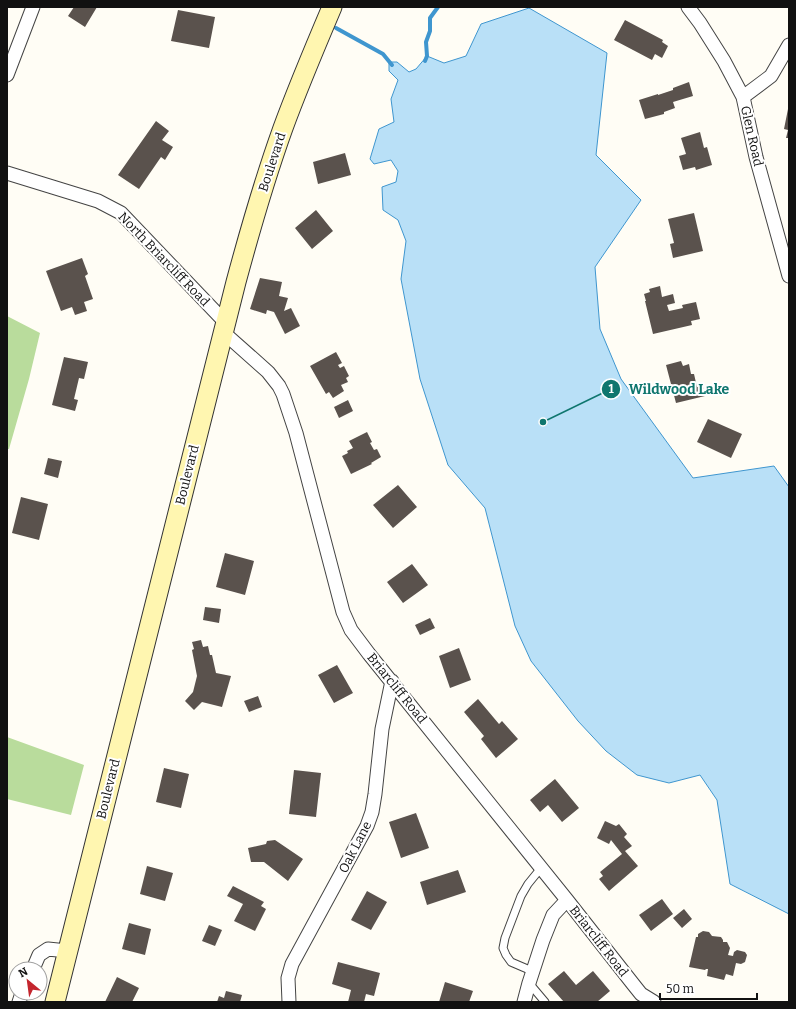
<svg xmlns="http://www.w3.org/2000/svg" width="796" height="1009" font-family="Bitter,serif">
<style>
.forest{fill:#b9dc9c}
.water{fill:#b9e0f7;stroke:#3f96cf}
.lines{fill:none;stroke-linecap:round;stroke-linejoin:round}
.stream{stroke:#3f96cf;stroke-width:4}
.building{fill:#5a524d}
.lane-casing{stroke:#444;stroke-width:9}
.street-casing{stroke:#444;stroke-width:15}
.secondary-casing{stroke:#333;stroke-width:21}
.lane{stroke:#fff;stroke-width:7}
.street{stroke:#fff;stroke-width:13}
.secondary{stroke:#fff6b0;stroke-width:19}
.labels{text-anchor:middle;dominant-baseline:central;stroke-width:4;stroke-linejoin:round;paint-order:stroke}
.street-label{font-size:13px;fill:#111;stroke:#fff}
.leader{fill:none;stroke:#0f766e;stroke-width:1.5}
.callout-dot{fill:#0f766e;stroke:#fff;stroke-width:1.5}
.mark-label{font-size:12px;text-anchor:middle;font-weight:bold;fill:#fff}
.callout-label{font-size:14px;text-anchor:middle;font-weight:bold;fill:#0f766e;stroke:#fff;stroke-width:4;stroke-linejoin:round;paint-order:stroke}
</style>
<rect width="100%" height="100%" fill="#fffdf5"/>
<path class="forest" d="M 7,316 L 40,333 L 29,379 L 9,449 L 7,449 Z
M 7,737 L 84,765 L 71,815 L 7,799 Z"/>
<path class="water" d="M 529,8 L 607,53 L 596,155 L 641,200 L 595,267 L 600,329 L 621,379 L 693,478 L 774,466 L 789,487 L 789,914 L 730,884 L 717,800 L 700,775 L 669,783 L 637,775 L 606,751 L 578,721 L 531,661 L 515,626 L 485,508 L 448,465 L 420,379 L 401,279 L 406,241 L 398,220 L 383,210 L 382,187 L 396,182 L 398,171 L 391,160 L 374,164 L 370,159 L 379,129 L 394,122 L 391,99 L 398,80 L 389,71 L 389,62 L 397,62 L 409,72 L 416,69 L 427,56 L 444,63 L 466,56 L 481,24 Z"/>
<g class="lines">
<path class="stream" d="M 336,28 L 383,54 L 392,65
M 425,61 L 427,56 L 426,42 L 430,31 L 430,18 L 438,7"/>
</g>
<path class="building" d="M 74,7 L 97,7 L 85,27 L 68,16 Z
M 178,10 L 215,17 L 209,48 L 171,41 Z
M 625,20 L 663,40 L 662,42 L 668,46 L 662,58 L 655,54 L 652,60 L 614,40 Z
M 689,82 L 693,96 L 673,102 L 675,108 L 664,112 L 664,114 L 645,119 L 639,100 L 658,94 L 658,95 L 673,90 L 673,88 Z
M 788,109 L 789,109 L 789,138 L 786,138 L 788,130 L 784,129 Z
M 156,121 L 169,131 L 162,140 L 173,147 L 165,160 L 161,157 L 139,189 L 118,175 Z
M 700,132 L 704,148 L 707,147 L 712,165 L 696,170 L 695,167 L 683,170 L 679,156 L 686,154 L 681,138 Z
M 345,153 L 351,175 L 318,184 L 313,162 Z
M 316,210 L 333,231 L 312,249 L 295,228 Z
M 694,213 L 703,251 L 673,258 L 670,244 L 674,243 L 668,219 Z
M 82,258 L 88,274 L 85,276 L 93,299 L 84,302 L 87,311 L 75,315 L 72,307 L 61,311 L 46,271 Z
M 260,278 L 282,282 L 279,296 L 288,298 L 284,311 L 291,308 L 300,326 L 285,334 L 274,312 L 267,310 L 266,314 L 250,309 Z
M 660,286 L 662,297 L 673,294 L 675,303 L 667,305 L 669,311 L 683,308 L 682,305 L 696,302 L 700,319 L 691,321 L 692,325 L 653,334 L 645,301 L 646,301 L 644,294 L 650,292 L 649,289 Z
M 336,352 L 342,363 L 338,365 L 340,368 L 344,366 L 349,376 L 346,378 L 348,382 L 341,385 L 344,391 L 333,398 L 329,392 L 326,394 L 310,366 Z
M 64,357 L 88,362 L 84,379 L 79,378 L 74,399 L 78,400 L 75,411 L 52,405 Z
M 681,361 L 683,366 L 689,364 L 691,374 L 694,374 L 697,387 L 703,386 L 705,396 L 676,403 L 666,365 Z
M 348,400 L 353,411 L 339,418 L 334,407 Z
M 708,419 L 742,434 L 731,458 L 697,442 Z
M 367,432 L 372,442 L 370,443 L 374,450 L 377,449 L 381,457 L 371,463 L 372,464 L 351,474 L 342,456 L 348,453 L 347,451 L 353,448 L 349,441 Z
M 48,458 L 62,461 L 58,478 L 44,474 Z
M 398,485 L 417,507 L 393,528 L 373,505 Z
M 21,497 L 48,504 L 39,540 L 12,533 Z
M 225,553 L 254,561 L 245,595 L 216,587 Z
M 412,564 L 428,585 L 403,603 L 387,582 Z
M 205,607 L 221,609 L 219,623 L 203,620 Z
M 430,618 L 435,628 L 420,635 L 415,625 Z
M 201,640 L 203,647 L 208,646 L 210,655 L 212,655 L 216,673 L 231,676 L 222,707 L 202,702 L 194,710 L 185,701 L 193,692 L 197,676 L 192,650 L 194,649 L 192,642 Z
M 459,648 L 471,680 L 450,688 L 439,656 Z
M 337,665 L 353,693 L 334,703 L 318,675 Z
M 258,696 L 262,707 L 249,712 L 244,701 Z
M 478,699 L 499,724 L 502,721 L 518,739 L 496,758 L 481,739 L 484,736 L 464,712 Z
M 164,768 L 189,774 L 181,808 L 156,802 Z
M 294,770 L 321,773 L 316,817 L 289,814 Z
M 555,779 L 579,808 L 562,822 L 548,805 L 540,812 L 530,800 Z
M 416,813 L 429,848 L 401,858 L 389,822 Z
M 605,821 L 616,826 L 619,824 L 627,834 L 624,837 L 632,846 L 625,851 L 638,866 L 609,891 L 599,879 L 603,876 L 600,872 L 622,854 L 611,840 L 609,844 L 597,838 Z
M 275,840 L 303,859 L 288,881 L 264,862 L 251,862 L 248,848 L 266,844 L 267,841 Z
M 147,866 L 173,873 L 165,901 L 140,894 Z
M 458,870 L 466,892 L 427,905 L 420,882 Z
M 233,886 L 264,902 L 261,906 L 266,909 L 255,931 L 234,921 L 243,904 L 227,896 Z
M 367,891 L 387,902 L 371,930 L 351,920 Z
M 662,899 L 673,914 L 651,931 L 639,915 Z
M 684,909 L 692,919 L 682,928 L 673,918 Z
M 129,923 L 151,929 L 145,955 L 122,949 Z
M 209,925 L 222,930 L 215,946 L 202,941 Z
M 703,931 L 709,932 L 712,936 L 721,937 L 723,940 L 723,942 L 727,942 L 730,948 L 728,955 L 733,956 L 734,952 L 737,950 L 745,952 L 747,955 L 745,962 L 741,964 L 736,963 L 733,976 L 726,974 L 724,980 L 707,976 L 708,969 L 706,969 L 705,970 L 689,967 L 696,937 L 698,937 L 698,934 Z
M 338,962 L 380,973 L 374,996 L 366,994 L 364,1002 L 348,1002 L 351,990 L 332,984 Z
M 564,971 L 576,985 L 593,971 L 610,991 L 597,1002 L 564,1002 L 548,984 Z
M 117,977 L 139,988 L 132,1002 L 105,1002 Z
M 445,982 L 473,991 L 469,1002 L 439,1002 Z
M 226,991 L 242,995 L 240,1002 L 217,1002 L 219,996 L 224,998 Z"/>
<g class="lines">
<defs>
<path id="lane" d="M 532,971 L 511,962 L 506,955 L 503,948 L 505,938 L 521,896 L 528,884 L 541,868
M 529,983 L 545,1002"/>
<path id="street" d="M 688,7 L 700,23 L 724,61 L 743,97 L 756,157 L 789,276
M 7,75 L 33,7
M 743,97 L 771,76 L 789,45
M 7,173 L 98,201 L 121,213 L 226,323
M 223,332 L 268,372 L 279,386 L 283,394 L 296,433 L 343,612 L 351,630 L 369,654 L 567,900 L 633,984 L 641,994 L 654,1002
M 33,969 L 39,955 L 48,949 L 67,951
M 19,1002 L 22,993
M 289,1002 L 288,978 L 292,964 L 367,826 L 372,812 L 375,794 L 382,729 L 392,681
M 524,1002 L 529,983 L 543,940 L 553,915 L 567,900"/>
<path id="secondary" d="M 55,1002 L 236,282 C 250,230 265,178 283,128 C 298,87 315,47 332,7"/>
</defs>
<use href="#lane" class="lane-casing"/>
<use href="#street" class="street-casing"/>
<use href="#secondary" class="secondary-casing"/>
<use href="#lane" class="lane"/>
<use href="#street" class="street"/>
<use href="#secondary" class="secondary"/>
</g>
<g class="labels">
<g class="street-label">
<text transform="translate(752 136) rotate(77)">Glen Road</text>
<text transform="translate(272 162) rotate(-72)">Boulevard</text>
<text transform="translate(164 259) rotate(46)">North Briarcliff Road</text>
<text transform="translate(187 475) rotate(-76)">Boulevard</text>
<text transform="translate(397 688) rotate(51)">Briarcliff Road</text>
<text transform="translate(108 789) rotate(-76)">Boulevard</text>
<text transform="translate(355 847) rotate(-63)">Oak Lane</text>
<text transform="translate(599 941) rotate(52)">Briarcliff Road</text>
</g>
</g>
<path class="leader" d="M543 422L611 389"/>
<g class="callout-dot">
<circle cx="543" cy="422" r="4"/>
<circle cx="611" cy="389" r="10"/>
</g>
<g class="mark-label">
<text x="611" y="393">1</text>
</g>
<g class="callout-label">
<text x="679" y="394">Wildwood Lake</text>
</g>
<rect width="796" height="1009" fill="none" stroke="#111111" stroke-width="16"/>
<g transform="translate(28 981) rotate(331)"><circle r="19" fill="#ffffff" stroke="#a0a0a0"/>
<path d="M0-3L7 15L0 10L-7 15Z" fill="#c4262e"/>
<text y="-6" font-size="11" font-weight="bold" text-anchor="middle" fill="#111111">N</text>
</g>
<path d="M660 993v6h97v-6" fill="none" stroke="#111111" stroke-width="2"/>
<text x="666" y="993" font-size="12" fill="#111111" stroke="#ffffff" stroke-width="3" paint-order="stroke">50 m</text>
</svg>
